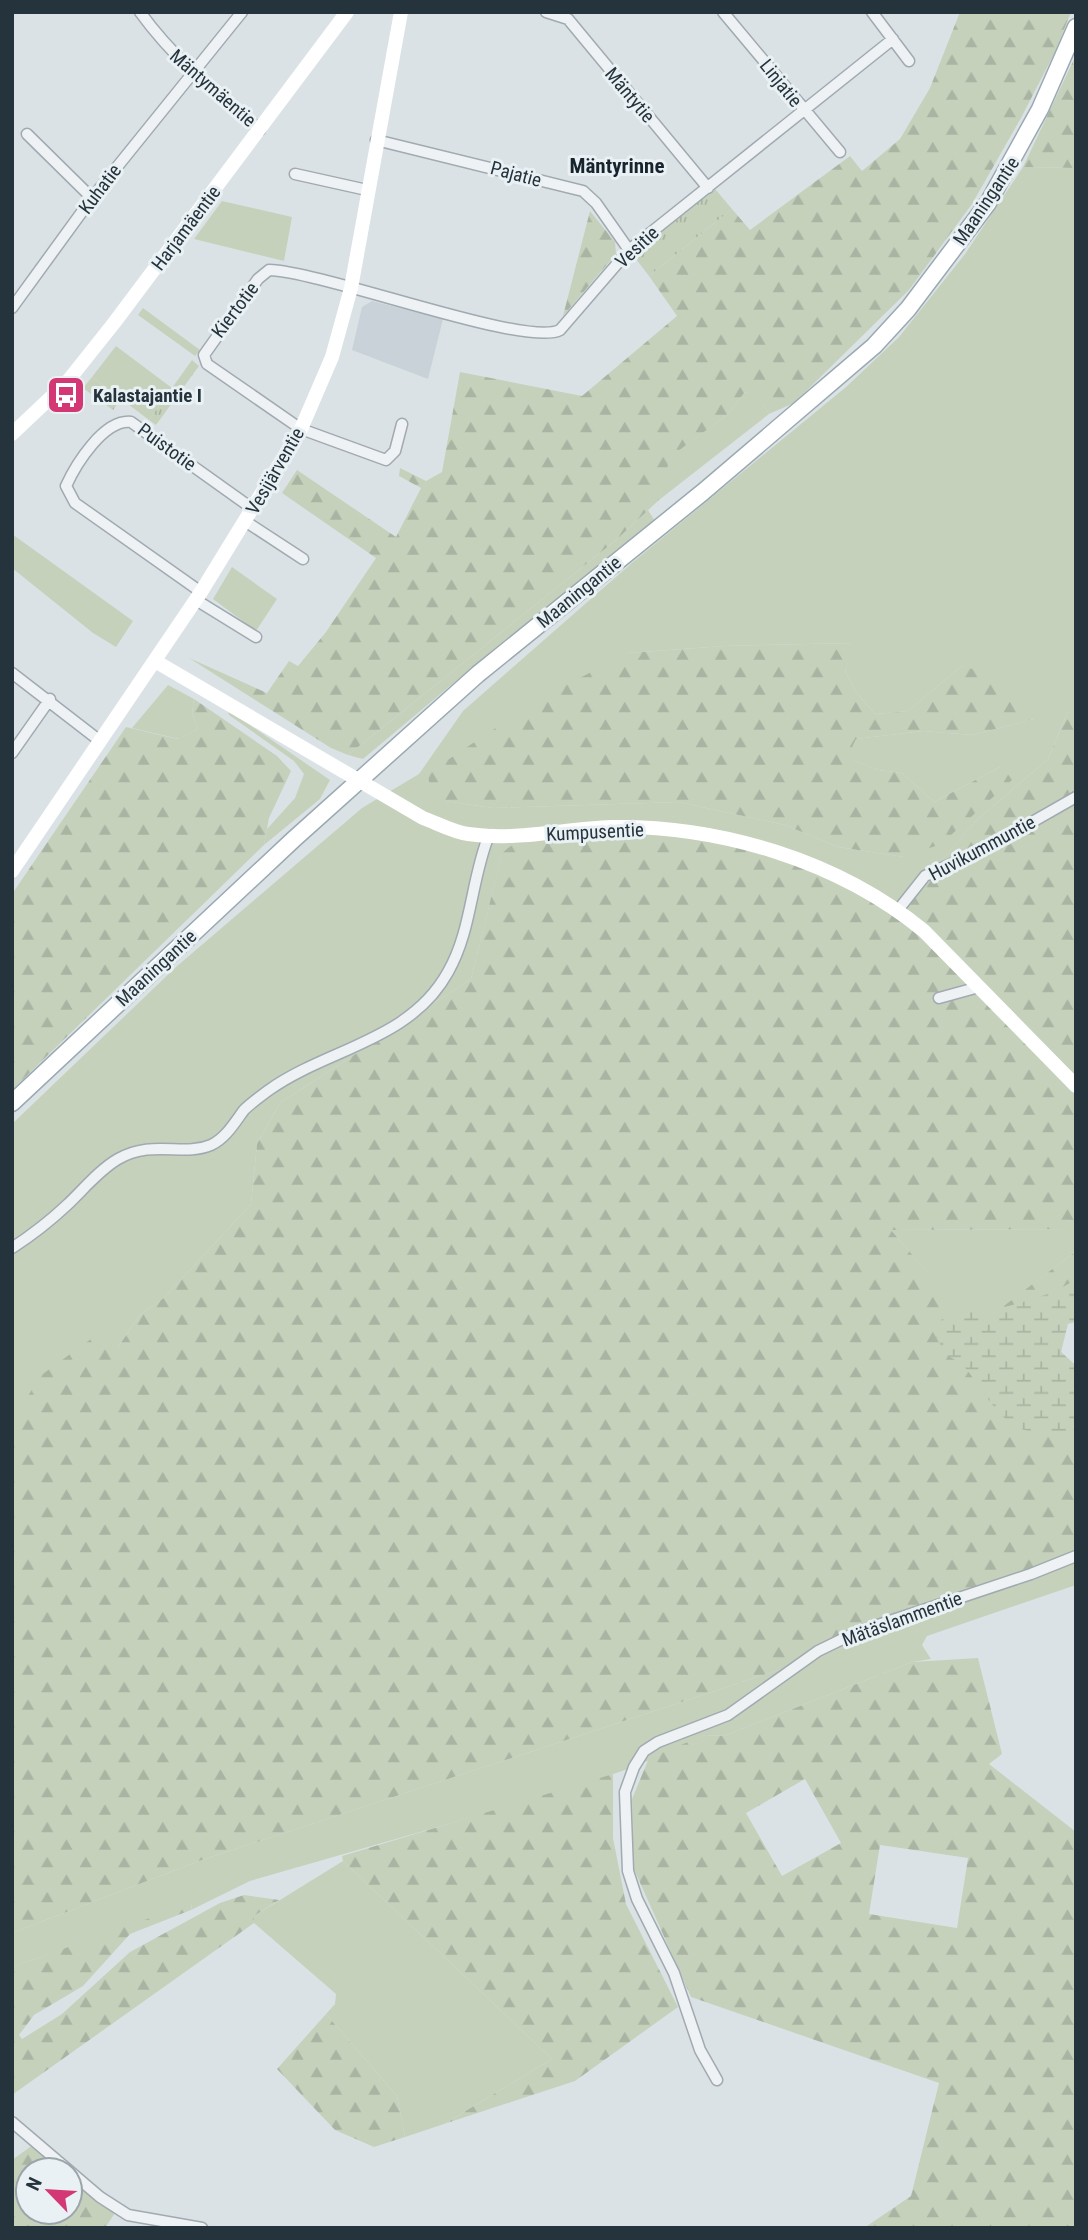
<svg xmlns="http://www.w3.org/2000/svg" width="1088" height="2240" font-family="'Roboto Condensed',sans-serif">
<style>
.built{fill:#c9d2d8}
.grass{fill:#c6d1bc;fill-rule:evenodd}
.forest{fill:url(#forest-firs);fill-rule:evenodd}
.wetland{fill:url(#wetland-marsh)}
.park{fill:url(#park-tufts)}
.lines{fill:none;stroke-linecap:round;stroke-linejoin:round}
.street-casing{stroke:#a1aab0;stroke-width:13}
.primary-casing{stroke:#9aa9b2;stroke-width:19}
.street{stroke:#eef2f5;stroke-width:10}
.secondary{stroke:#fff;stroke-width:14}
.primary{stroke:#fff;stroke-width:16}
.labels{text-anchor:middle;dominant-baseline:central;stroke-width:6;stroke-linejoin:round;paint-order:stroke}
.street-label{font-size:19px;fill:#25333d;stroke:#eaf1f4}
.poi-label{font-size:19px;font-weight:bold;fill:#25333d;stroke:#eaf1f4;text-anchor:start}
.neighbourhood-label{font-size:21px;font-weight:bold;fill:#17242d;stroke:#eaf1f4}
</style>
<defs>
<pattern id="forest-firs" width="22" height="20" patternUnits="userSpaceOnUse" patternTransform="scale(1.75)"><rect width="22" height="20" fill="#c6d1bc"/><path d="M5 1l3.5 6h-7zM16 11l3.5 6h-7z" fill="#aab4a2"/></pattern>
<pattern id="wetland-marsh" width="20" height="14" patternUnits="userSpaceOnUse" patternTransform="scale(1.75)"><rect width="20" height="14" fill="#c6d1bc"/><path d="M1 5h8M5 5V1M11 12h8M15 12V8" fill="none" stroke="#aab4a2"/></pattern>
<pattern id="park-tufts" width="24" height="20" patternUnits="userSpaceOnUse" patternTransform="scale(1.75)"><rect width="24" height="20" fill="#c6d1bc"/><path d="M3 7l-1-3M5 7V3M7 7l1-3M15 17l-1-3M17 17v-4M19 17l1-3" fill="none" stroke="#aab4a2"/></pattern>
</defs>
<rect width="100%" height="100%" fill="#dbe2e6"/>
<path class="built" d="M 372,301 L 443,319 L 428,379 L 352,350 L 362,307 Z"/>
<path class="grass" d="M 1023,167 L 1076,168 L 1076,724 L 1068,711 L 1048,759 L 976,821 L 898,910 L 502,854 L 471,979 L 280,1103 L 257,1144 L 251,1204 L 165,1297 L 140,1315 L 118,1347 L 12,1423 L 12,1124 L 176,967 L 362,808 L 419,774 L 463,711 L 633,562 L 846,387 L 899,337 L 965,254 ZM 853,643 L 845,671 L 856,692 L 875,714 L 908,711 L 962,666 L 1034,719 L 972,735 L 923,731 L 856,739 L 846,758 L 879,770 L 902,773 L 934,802 L 1002,766 L 904,857 L 838,847 L 785,825 L 679,802 L 493,808 L 445,801 L 628,653 L 724,646 Z
M 222,201 L 292,217 L 284,261 L 194,239 Z
M 116,346 L 172,388 L 149,420 L 92,377 Z
M 745,392 L 756,394 L 769,414 L 659,500 L 669,457 L 727,415 Z
M 648,510 L 655,521 L 494,649 L 363,759 L 348,755 L 615,541 Z
M 12,534 L 133,621 L 116,647 L 93,633 L 12,568 Z
M 232,567 L 277,599 L 256,631 L 213,599 Z
M 168,685 L 194,699 L 192,713 L 198,729 L 179,739 L 132,728 Z
M 228,710 L 330,780 L 320,799 L 264,845 L 267,829 L 295,798 L 304,774 L 294,761 L 229,715 Z
M 1076,1229 L 1076,1251 L 975,1329 L 891,1230 Z
M 1076,1560 L 1076,1585 L 927,1636 L 922,1645 L 931,1659 L 912,1662 L 724,1736 L 705,1735 L 634,1767 L 560,1792 L 250,1881 L 191,1910 L 192,1904 L 12,1967 L 12,1933 L 199,1861 L 809,1660 Z
M 343,1861 L 552,2059 L 444,2124 L 405,2137 L 397,2096 L 326,2014 L 335,2004 L 336,1994 L 254,1923 L 254,1916 Z"/>
<path class="forest" d="M 960,12 L 1071,12 L 1056,50 L 1021,118 L 972,204 L 909,290 L 794,403 L 769,414 L 756,395 L 745,392 L 727,415 L 670,457 L 659,500 L 615,541 L 348,755 L 331,748 L 189,658 L 267,693 L 289,661 L 298,666 L 326,632 L 376,558 L 282,493 L 297,470 L 396,537 L 421,488 L 399,476 L 400,468 L 426,481 L 442,472 L 460,372 L 582,396 L 677,316 L 649,276 L 732,209 L 750,230 L 850,156 L 862,171 L 900,139 L 930,88 Z
M 1076,55 L 1076,168 L 1023,167 Z
M 590,211 L 615,242 L 616,254 L 563,316 Z
M 854,643 L 845,671 L 856,692 L 875,714 L 908,711 L 962,666 L 1010,680 L 1034,719 L 972,735 L 923,731 L 856,739 L 847,758 L 879,770 L 902,773 L 934,802 L 1002,766 L 1012,780 L 941,844 L 904,857 L 838,847 L 785,825 L 679,802 L 493,808 L 445,801 L 430,791 L 428,773 L 541,698 L 628,653 L 724,646 Z
M 1076,692 L 1076,1229 L 891,1230 L 975,1328 L 1076,1251 L 1076,1278 L 1072,1282 L 1061,1352 L 1076,1366 L 1076,1562 L 809,1660 L 199,1861 L 12,1933 L 12,1423 L 40,1376 L 91,1339 L 118,1347 L 140,1315 L 165,1297 L 251,1204 L 257,1144 L 280,1103 L 471,979 L 502,853 L 523,836 L 608,828 L 753,845 L 898,909 L 976,821 L 1048,759 Z
M 194,699 L 277,756 L 291,771 L 269,818 L 264,845 L 12,1090 L 12,894 L 126,727 L 178,739 L 198,729 L 192,713 Z
M 978,1658 L 1002,1754 L 989,1764 L 1076,1832 L 1076,2228 L 864,2228 L 911,2196 L 939,2083 L 691,1997 L 633,1867 L 632,1799 L 649,1758 L 705,1735 L 724,1736 L 912,1662 ZM 805,1779 L 841,1843 L 782,1876 L 746,1813 ZM 880,1845 L 968,1858 L 957,1928 L 869,1914 Z
M 613,1774 L 613,1838 L 626,1904 L 678,2007 L 575,2081 L 444,2124 L 552,2059 L 343,1861 L 342,1856 Z
M 244,1895 L 279,1900 L 254,1916 L 254,1923 L 12,2095 L 12,1967 L 192,1903 L 191,1910 L 130,1934 L 83,1986 L 34,2015 L 19,2035 L 22,2039 L 62,2014 L 130,1952 L 220,1903 Z
M 326,2014 L 397,2096 L 405,2137 L 374,2147 L 335,2130 L 277,2069 Z
M 37,2142 L 107,2202 L 115,2213 L 105,2228 L 12,2228 L 12,2160 ZM 28,2170 L 70,2170 L 70,2212 L 28,2212 Z"/>
<path class="wetland" d="M 1076,1278 L 1076,1322 L 1068,1324 L 1061,1352 L 1076,1366 L 1076,1429 C 1006,1444 1000,1412 964,1366 C 959,1360 951,1359 946,1354 C 942,1349 939,1341 935,1335 L 938,1323 C 949,1311 970,1313 984,1311 C 1008,1307 1060,1294 1076,1278 Z"/>
<path class="park" d="M 708,188 L 716,190 L 732,209 L 649,276 L 629,250 Z
M 143,308 L 200,350 L 195,356 L 138,315 Z
M 192,360 L 199,366 L 156,425 L 149,420 Z
M 92,377 L 121,399 L 113,410 L 83,388 Z"/>
<g class="lines">
<defs>
<path id="street" d="M 140,12 C 174,59 216,93 260,130
M 546,12 L 568,19 L 708,188
M 723,12 L 840,152
M 872,12 L 909,61
M 27,134 L 92,198
M 376,140 L 583,191 L 596,203 L 629,250
M 295,174 L 367,190
M 12,308 L 92,198 L 242,12
M 402,424 L 395,451 L 386,460 L 301,429 L 207,364 L 204,355 L 258,279 L 269,270 C 326,272 526,348 560,330 L 629,250 L 893,39
M 245,521 L 303,559
M 201,592 L 75,503 L 66,486 C 76,464 104,419 131,422 L 253,509
M 196,600 L 256,637
M 12,673 L 100,741
M 12,753 L 50,699
M 898,910 L 925,876 L 990,846 L 1076,797
M 939,998 L 979,987
M 12,1248 C 32,1235 50,1221 67,1205 C 83,1190 99,1170 118,1159 C 153,1139 183,1157 211,1145 C 226,1138 235,1122 244,1110 C 251,1103 261,1096 269,1090 C 328,1048 410,1041 448,972 C 472,930 471,879 489,835
M 717,2080 L 700,2050 L 674,1973 L 637,1899 L 628,1871 L 625,1792 L 634,1767 L 644,1751 L 658,1742 L 728,1715 L 818,1651 L 857,1632 L 1031,1574 L 1076,1556
M 12,2122 L 100,2197 L 128,2215 L 202,2228"/>
<path id="primary" d="M 12,1103 L 294,839 L 478,674 L 703,492 L 874,346 L 908,309 L 988,203 L 1040,109 L 1076,27"/>
</defs>
<use href="#street" class="street-casing"/>
<use href="#primary" class="primary-casing"/>
<use href="#street" class="street"/>
<path class="secondary" d="M 12,434 L 67,382 L 114,323 L 347,12
M 155,661 L 423,818 C 437,823 453,832 468,834 C 516,841 563,829 611,827 C 720,825 839,861 924,931 L 1076,1086
M 12,871 L 201,592 L 301,429 L 332,357 L 351,288 L 401,12"/>
<use href="#primary" class="primary"/>
</g>
<defs>
<symbol id="bus-square" viewBox="-11 -11 22 22"><rect x="-9" y="-9" width="18" height="18" rx="4" fill="#d33874" stroke="#eaf1f4"/><path d="M-5-6H5V4H4V6H2V4H-2V6H-4V4H-5ZM-3.5-4V0h7V-4ZM-3.5 1.2v1.5H-2V1.2ZM2 1.2v1.5H3.5V1.2Z" fill="#fff"/></symbol>
</defs>
<g fill-rule="evenodd">
<use href="#bus-square" x="44" y="373" width="44" height="44"/>
</g>
<g class="labels">
<g class="street-label">
<text transform="translate(781 83) rotate(51)">Linjatie</text>
<text transform="translate(213 88) rotate(41)">Mäntymäentie</text>
<text transform="translate(630 95) rotate(50)">Mäntytie</text>
<text transform="translate(516 174) rotate(15)">Pajatie</text>
<text transform="translate(100 189) rotate(-53)">Kuhatie</text>
<text transform="translate(986 201) rotate(-56)">Maaningantie</text>
<text transform="translate(186 228) rotate(-53)">Harjamäentie</text>
<text transform="translate(637 247) rotate(-43)">Vesitie</text>
<text transform="translate(235 310) rotate(-53)">Kiertotie</text>
<text transform="translate(167 447) rotate(36)">Puistotie</text>
<text transform="translate(275 471) rotate(-60)">Vesijärventie</text>
<text transform="translate(579 592) rotate(-39)">Maaningantie</text>
<text transform="translate(595 832) rotate(-3)">Kumpusentie</text>
<text transform="translate(982 848) rotate(-28)">Huvikummuntie</text>
<text transform="translate(156 968) rotate(-43)">Maaningantie</text>
<text transform="translate(902 1619) rotate(-20)">Mätäslammentie</text>
</g>
<g class="poi-label">
<text x="93" y="395">Kalastajantie I</text>
</g>
<g class="neighbourhood-label">
<text x="617" y="166">Mäntyrinne</text>
</g>
</g>
<rect width="1088" height="2240" fill="none" stroke="#25333d" stroke-width="28"/>
<g transform="translate(49 2191) rotate(295)"><circle r="33" fill="#eaf1f4" stroke="#9ba5ab" stroke-width="2"/>
<path d="M0-5L12 26L0 18L-12 26Z" fill="#d33874"/>
<text y="-10" font-size="19" font-weight="bold" text-anchor="middle" fill="#25333d">N</text>
</g>
</svg>
